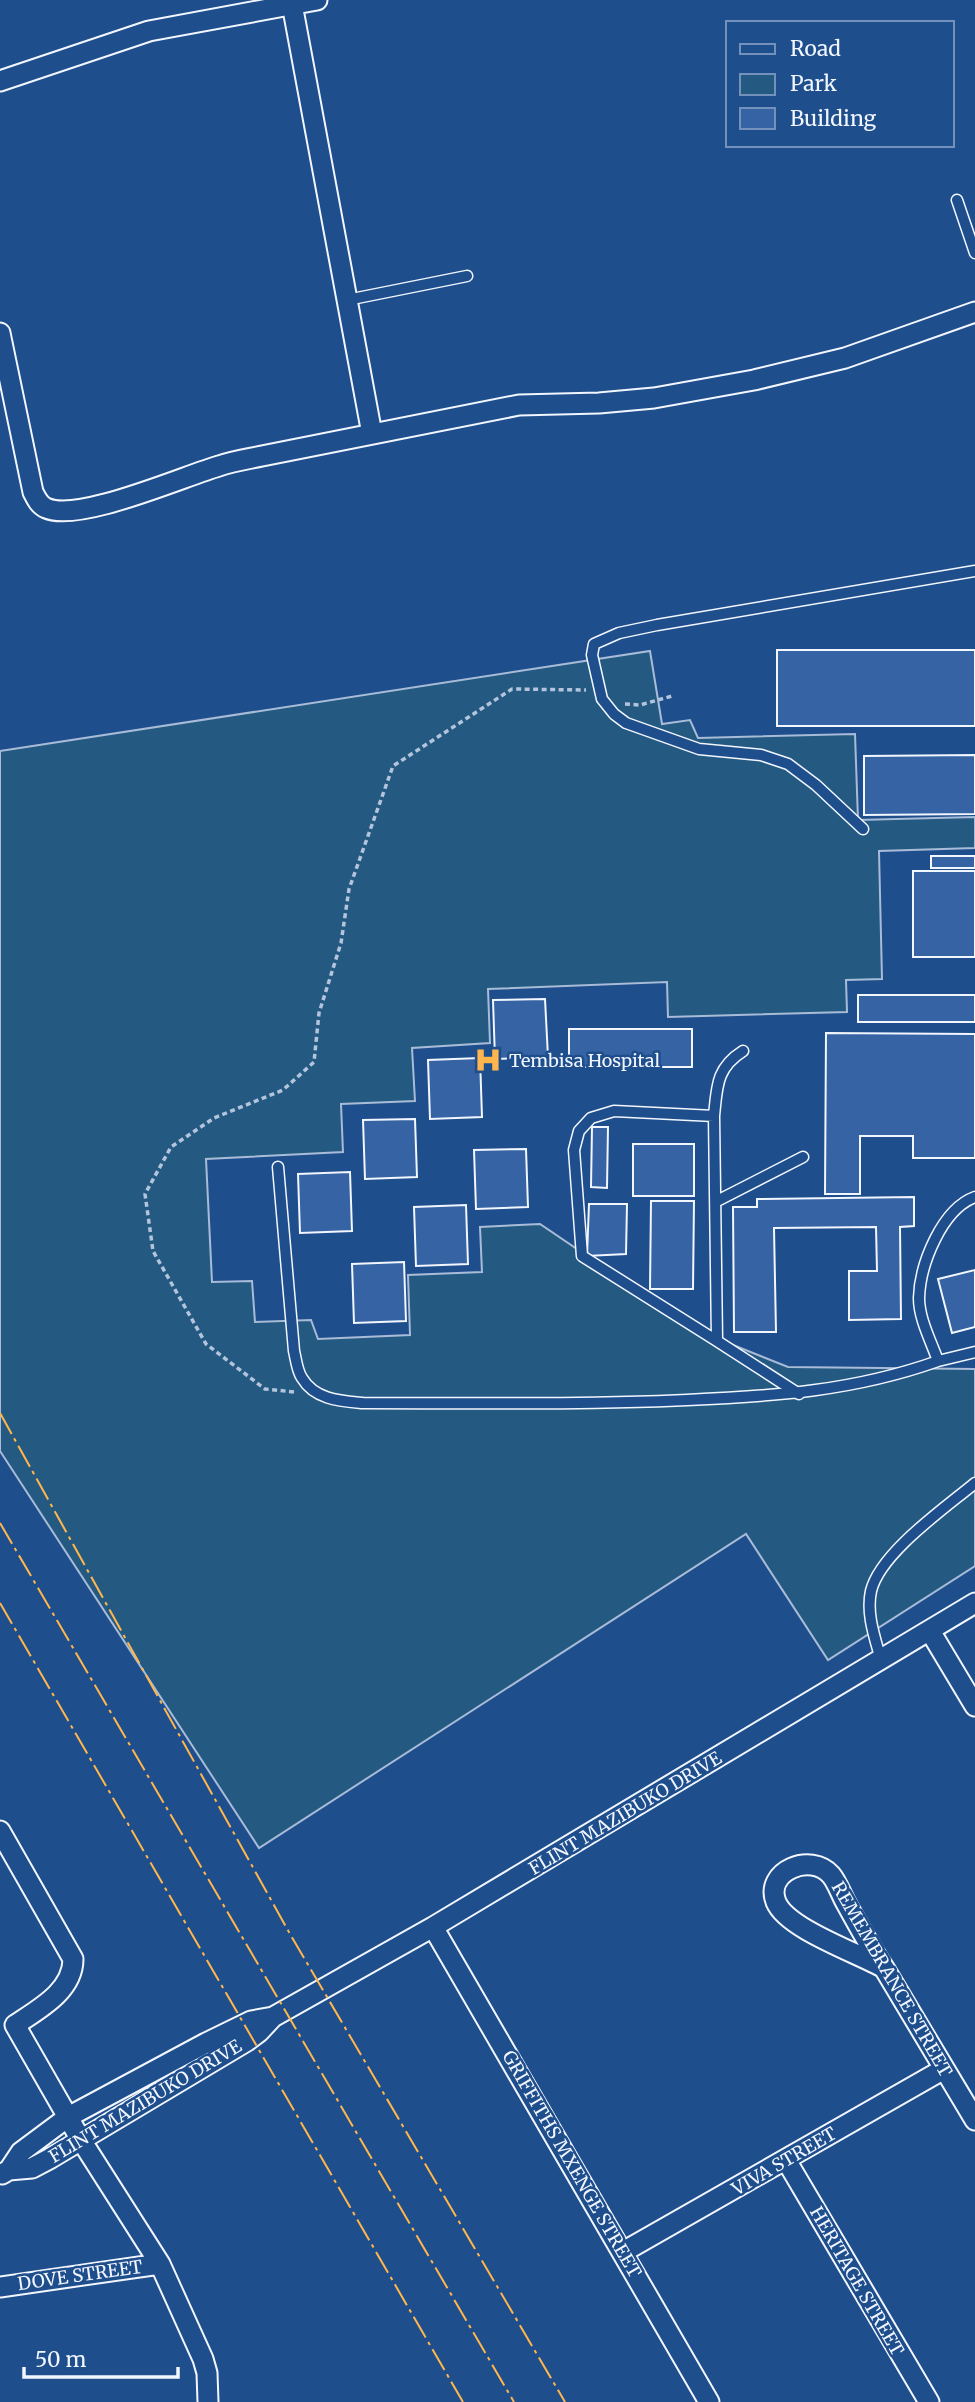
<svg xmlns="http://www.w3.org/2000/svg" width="975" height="2402" font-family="Merriweather,serif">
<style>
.green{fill:#245a82;stroke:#a8bbd7;stroke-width:2}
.building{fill:#3563a3;stroke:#f2f6ff;stroke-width:2}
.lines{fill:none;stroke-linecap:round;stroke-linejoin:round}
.service-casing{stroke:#f2f6ff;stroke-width:13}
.minor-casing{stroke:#f2f6ff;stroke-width:23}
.path{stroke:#b3c4dc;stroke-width:3.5;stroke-dasharray:5 3.5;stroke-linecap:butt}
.service{stroke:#1f4e8c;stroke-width:10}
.minor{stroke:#1f4e8c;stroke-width:19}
.power{stroke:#ffb74d;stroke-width:2;stroke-dasharray:24 5 3.5 5;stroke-linecap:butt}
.labels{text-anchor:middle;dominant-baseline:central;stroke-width:5;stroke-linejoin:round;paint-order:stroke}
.poi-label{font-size:18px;fill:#f2f6ff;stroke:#1f4e8c;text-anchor:start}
.street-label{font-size:18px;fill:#f2f6ff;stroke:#1f4e8c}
</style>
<rect width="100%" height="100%" fill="#1f4e8c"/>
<path class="green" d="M 650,651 L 662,724 L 690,720 L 698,738 L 855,734 L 858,820 L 975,817 L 975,848 L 879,851 L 882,979 L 846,980 L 847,1012 L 668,1017 L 667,982 L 488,989 L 490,1043 L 412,1048 L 415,1101 L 341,1104 L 343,1152 L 206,1159 L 212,1282 L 252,1281 L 255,1322 L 311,1320 L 318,1339 L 410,1335 L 408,1275 L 482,1272 L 480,1227 L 540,1224 L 698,1331 L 788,1367 L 975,1369 L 975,1566 L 828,1660 L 746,1534 L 259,1848 L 0,1451 L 0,751 Z"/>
<path class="building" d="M 777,650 L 975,650 L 975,726 L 777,726 Z
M 975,755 L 975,814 L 864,815 L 864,756 Z
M 931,856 L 975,856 L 975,868 L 931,868 Z
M 913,871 L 975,871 L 975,957 L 913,957 Z
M 858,995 L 975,995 L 975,1022 L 858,1022 Z
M 545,999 L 548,1057 L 495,1059 L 493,1000 Z
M 569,1029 L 692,1029 L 692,1067 L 569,1067 Z
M 826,1033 L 975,1034 L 975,1158 L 913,1158 L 913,1136 L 860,1136 L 860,1194 L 825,1194 Z
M 480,1058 L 482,1117 L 430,1119 L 428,1060 Z
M 415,1119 L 417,1177 L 365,1179 L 363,1120 Z
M 592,1127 L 608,1127 L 607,1188 L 591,1187 Z
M 633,1144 L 694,1144 L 694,1196 L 633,1196 Z
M 526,1149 L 528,1207 L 476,1209 L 474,1150 Z
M 350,1172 L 352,1231 L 300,1233 L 298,1174 Z
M 914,1197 L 914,1226 L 900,1227 L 901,1319 L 849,1320 L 849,1271 L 877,1271 L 876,1227 L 774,1228 L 776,1332 L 734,1332 L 733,1207 L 757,1207 L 757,1199 Z
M 651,1201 L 694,1201 L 693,1289 L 650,1289 Z
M 589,1204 L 627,1204 L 626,1254 L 587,1256 Z
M 466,1205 L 468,1264 L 416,1266 L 414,1207 Z
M 404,1262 L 406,1321 L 354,1323 L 352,1264 Z
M 975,1270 L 975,1327 L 952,1333 L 938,1279 Z"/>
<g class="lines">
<defs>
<path id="service" d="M 957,200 L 975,253
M 347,300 L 467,276
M 863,829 L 816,785 L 788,764 L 761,755 L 699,749 L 626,723 L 614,714 L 602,699 L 592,655 L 594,644 L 619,633 L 657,625 L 975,571
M 743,1051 C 716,1068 717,1087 714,1116 L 717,1341 L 799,1394
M 714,1116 L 614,1111 L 591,1118 L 579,1131 L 574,1150 L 582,1256 L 717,1341
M 278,1167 L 294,1351 C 296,1359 297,1371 302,1378 C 315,1400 341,1401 363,1403 C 471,1403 579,1405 687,1400 C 775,1396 854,1391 938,1361
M 975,1197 C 942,1209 920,1264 919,1298 C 919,1319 931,1341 938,1361 L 975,1352
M 717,1201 L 803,1157
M 881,1660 C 875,1638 866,1614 871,1591 C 880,1553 945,1508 975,1483"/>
<path id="minor" d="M 292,4 L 372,434
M 0,81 L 149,31 L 317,0
M 0,333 L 33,492 C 36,498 39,505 46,508 C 78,523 184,476 219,466 C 233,461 248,459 262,456 L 519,405 L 599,403 L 654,398 L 754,380 L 845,358 L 975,312
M 930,1631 L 975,1706
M 0,1831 L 73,1959 C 73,1991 39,2009 15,2025 L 81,2140 L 160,2264 L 203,2359 L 207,2373 L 208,2402
M 433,1927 L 709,2402
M 884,1968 C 858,1953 787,1929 776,1902 C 764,1871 811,1852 831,1875 C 837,1882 841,1894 846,1903 C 858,1925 870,1947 884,1968 L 975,2120
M 786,2160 L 929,2402
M 9,2170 L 32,2168 L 51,2158 L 247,2041 L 259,2032 L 273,2017 L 433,1927 L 975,1603
M 2,2174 L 9,2170 L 21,2152 L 68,2117 L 206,2043 L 251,2021 L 273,2017
M 623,2252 L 944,2069
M 0,2287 L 160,2264"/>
</defs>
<use href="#service" class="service-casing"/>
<use href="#minor" class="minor-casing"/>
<path class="path" d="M 625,704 L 640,705 L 672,696
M 294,1392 L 265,1389 L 206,1344 L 153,1251 L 145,1194 L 171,1147 L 214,1118 L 283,1090 L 314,1062 L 319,1013 L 341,943 L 349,889 L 393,766 L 512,689 L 586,690"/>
<use href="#service" class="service"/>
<use href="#minor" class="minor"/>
<path class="power" d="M 0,1413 L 290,1934 L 565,2402
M 0,1523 L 514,2402
M 0,1603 L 463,2402"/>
</g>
<defs>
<symbol id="hospital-bare" viewBox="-9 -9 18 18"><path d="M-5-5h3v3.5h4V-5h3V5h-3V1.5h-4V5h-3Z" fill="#ffb74d" stroke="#1f4e8c" stroke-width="2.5" paint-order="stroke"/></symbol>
</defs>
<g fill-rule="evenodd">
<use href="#hospital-bare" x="469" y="1041" width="38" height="38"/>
</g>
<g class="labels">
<g class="poi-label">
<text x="509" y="1060">Tembisa Hospital</text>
</g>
<g class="street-label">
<text transform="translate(625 1813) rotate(-31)">FLINT MAZIBUKO DRIVE</text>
<text transform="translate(892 1979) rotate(60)">REMEMBRANCE STREET</text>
<text transform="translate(145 2101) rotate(-31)">FLINT MAZIBUKO DRIVE</text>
<text transform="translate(784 2161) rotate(-30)">VIVA STREET</text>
<text transform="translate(572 2164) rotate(60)">GRIFFITHS MXENGE STREET</text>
<text transform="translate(80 2275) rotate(-8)">DOVE STREET</text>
<text transform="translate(857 2281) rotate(60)">HERITAGE STREET</text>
</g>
</g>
<rect x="726" y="21" width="228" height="126" fill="#1f4e8c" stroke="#7391ba" stroke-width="2"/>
<rect x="740" y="44" width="35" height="10" fill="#1f4e8c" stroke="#7391ba" stroke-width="2"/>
<text x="790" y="56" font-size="21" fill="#f2f6ff">Road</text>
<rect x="740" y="74" width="35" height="21" fill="#245a82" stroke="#7391ba" stroke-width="2"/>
<text x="790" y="91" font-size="21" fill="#f2f6ff">Park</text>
<rect x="740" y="108" width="35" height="21" fill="#3563a3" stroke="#7391ba" stroke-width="2"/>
<text x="790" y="126" font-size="21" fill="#f2f6ff">Building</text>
<path d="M24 2367v10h154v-10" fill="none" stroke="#f2f6ff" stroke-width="3.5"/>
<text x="35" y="2367" font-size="21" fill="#f2f6ff" stroke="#1f4e8c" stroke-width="5" paint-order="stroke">50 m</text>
</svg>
